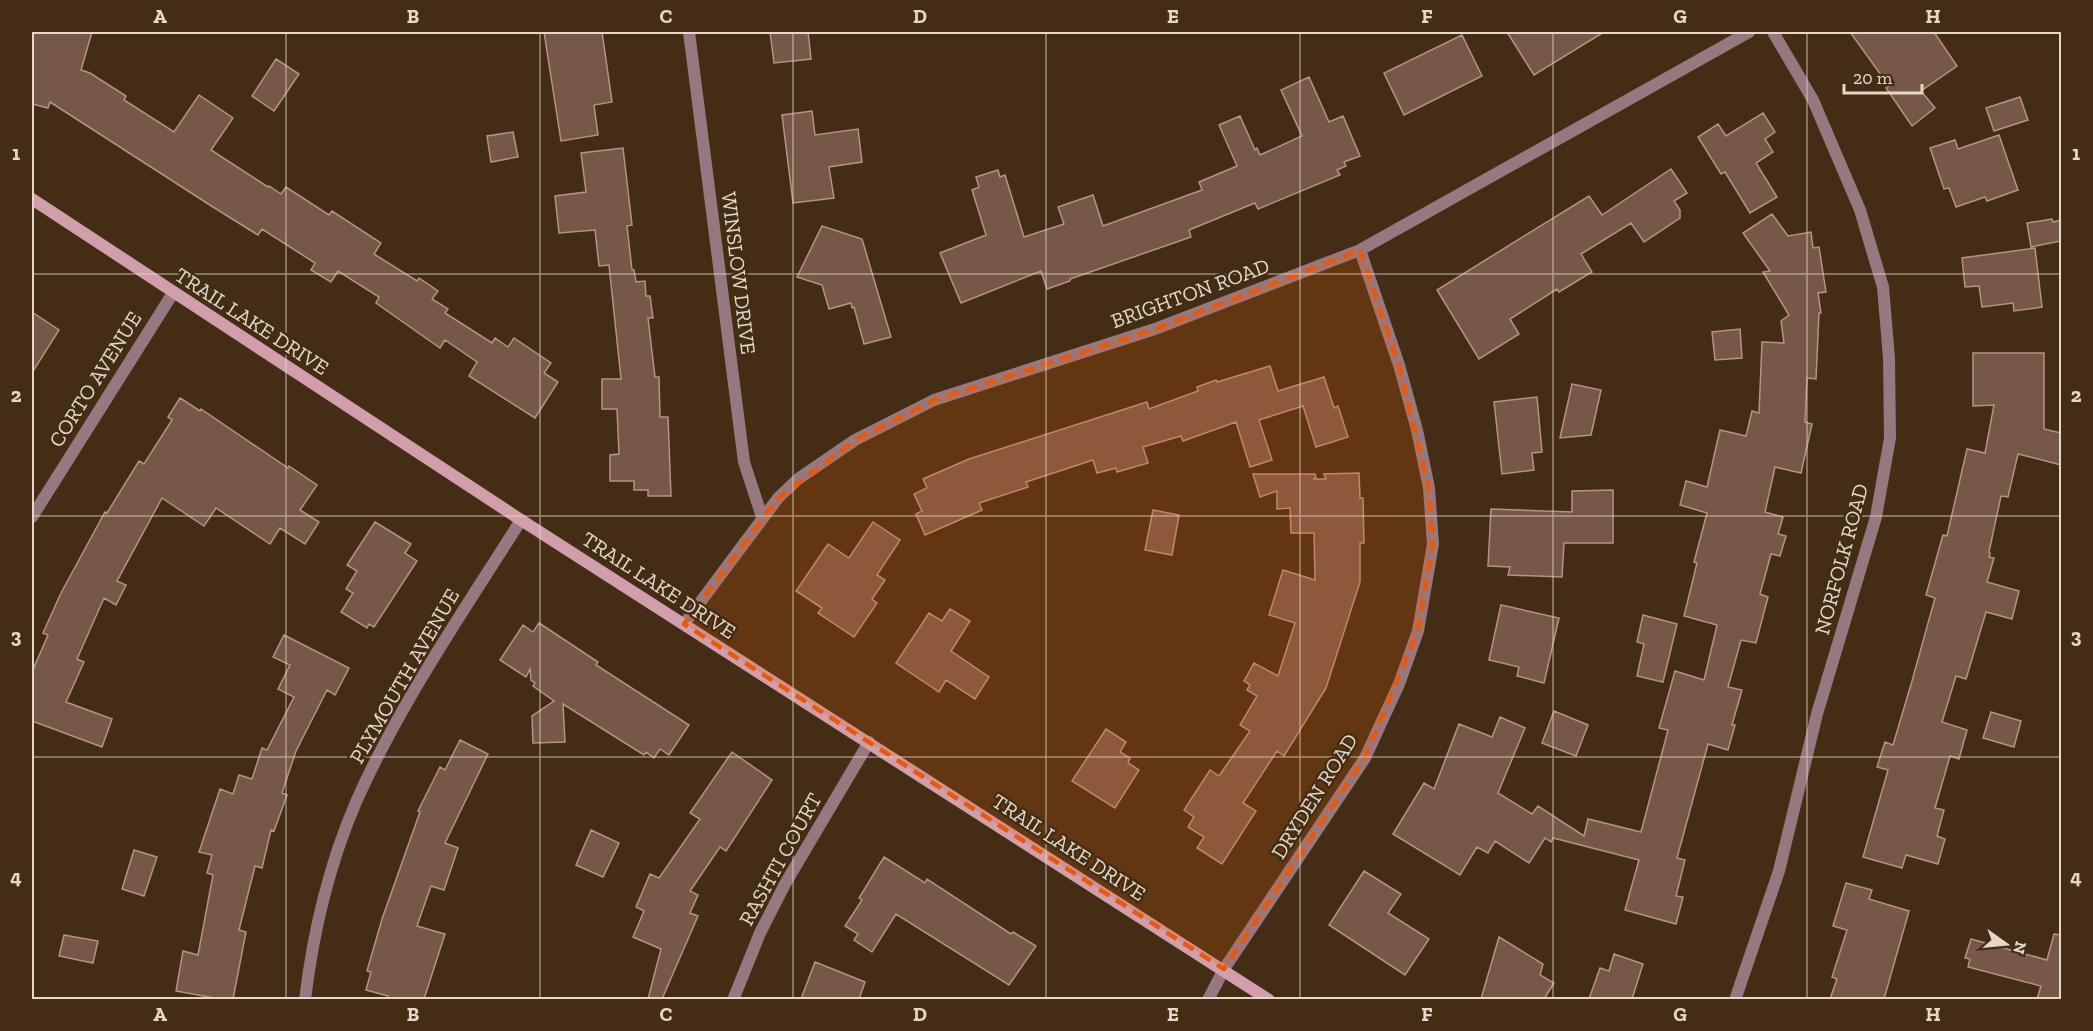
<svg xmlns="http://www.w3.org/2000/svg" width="2093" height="1031" font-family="'Zilla Slab',serif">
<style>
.building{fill:#775848;stroke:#b69382;stroke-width:1.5}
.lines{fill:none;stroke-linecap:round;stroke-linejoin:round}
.street{stroke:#987880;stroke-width:12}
.secondary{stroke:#d29eab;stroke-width:12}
.marked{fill:#e8590c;fill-opacity:0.2;stroke:#e8590c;stroke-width:4.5;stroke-dasharray:12 8;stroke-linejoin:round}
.grid{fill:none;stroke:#e5d8ca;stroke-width:1.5;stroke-opacity:0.55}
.labels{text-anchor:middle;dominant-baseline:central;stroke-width:5;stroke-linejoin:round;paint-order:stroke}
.street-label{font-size:21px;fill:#e5d8ca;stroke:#432e15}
.neatline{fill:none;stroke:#e5d8ca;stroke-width:2}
.grid-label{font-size:20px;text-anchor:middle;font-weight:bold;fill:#e5d8ca}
</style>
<rect width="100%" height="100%" fill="#432e15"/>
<path class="building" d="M 32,32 L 92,32 L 81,70 L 90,73 L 126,96 L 124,100 L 174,132 L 199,95 L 233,118 L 211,150 L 268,187 L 269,186 L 281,194 L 286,187 L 329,215 L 332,211 L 381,243 L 374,254 L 417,281 L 419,278 L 438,291 L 432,299 L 448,309 L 445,313 L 492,343 L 495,338 L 508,347 L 514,338 L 551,363 L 544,373 L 558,382 L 535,418 L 469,376 L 477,362 L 445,340 L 440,348 L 376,303 L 379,297 L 338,271 L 331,282 L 311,270 L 315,263 L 262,229 L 258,235 L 213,207 L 50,102 L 48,108 L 32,104 Z
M 544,32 L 602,32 L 612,102 L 594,105 L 598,135 L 561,141 Z
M 770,32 L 808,32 L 811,59 L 774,63 Z
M 1507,32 L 1604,32 L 1534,75 Z
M 1850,32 L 1934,32 L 1957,66 L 1921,91 L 1935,108 L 1912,126 L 1886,88 L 1889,86 Z
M 1462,35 L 1482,76 L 1404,115 L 1384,73 Z
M 276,59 L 299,74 L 274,111 L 252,96 Z
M 1309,77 L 1329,122 L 1343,116 L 1360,156 L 1344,162 L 1346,166 L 1337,170 L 1340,175 L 1258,209 L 1255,203 L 1189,230 L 1191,237 L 1070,279 L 1070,281 L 1047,289 L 1041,271 L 961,303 L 940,253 L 986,235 L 972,190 L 979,187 L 976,177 L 998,170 L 1000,177 L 1005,175 L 1024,237 L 1064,224 L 1058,207 L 1093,195 L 1103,226 L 1202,190 L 1199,182 L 1237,166 L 1219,125 L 1240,116 L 1255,150 L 1257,148 L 1260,155 L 1302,136 L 1281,90 Z
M 2020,97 L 2028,120 L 1994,131 L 1986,108 Z
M 812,111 L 815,135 L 858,129 L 862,162 L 829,167 L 834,198 L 793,203 L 782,115 Z
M 1763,113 L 1775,132 L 1765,139 L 1773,152 L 1756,163 L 1777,197 L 1750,213 L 1725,172 L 1721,174 L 1698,137 L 1718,124 L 1726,136 Z
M 513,132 L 518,157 L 491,162 L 487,136 Z
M 1999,135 L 2018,190 L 1987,201 L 1985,197 L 1956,207 L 1949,188 L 1944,189 L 1930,148 L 1955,140 L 1958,149 Z
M 623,148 L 632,225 L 627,226 L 632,270 L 634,270 L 636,282 L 645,281 L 646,296 L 650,296 L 653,318 L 648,318 L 655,377 L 659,377 L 660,417 L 668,417 L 671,496 L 648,496 L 648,490 L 634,490 L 634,481 L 610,481 L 610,455 L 619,454 L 617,409 L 602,409 L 602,379 L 621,379 L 609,265 L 599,266 L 595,230 L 559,233 L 555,196 L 586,192 L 581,153 Z
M 1671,169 L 1687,193 L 1674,201 L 1680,210 L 1680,218 L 1644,242 L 1631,223 L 1581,254 L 1592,272 L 1559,292 L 1557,289 L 1510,319 L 1519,334 L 1479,359 L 1437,290 L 1589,196 L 1602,215 Z
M 1772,214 L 1788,236 L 1811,232 L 1813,248 L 1819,247 L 1826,292 L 1818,293 L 1821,313 L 1819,313 L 1816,379 L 1807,378 L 1805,422 L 1812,424 L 1801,473 L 1775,467 L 1765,512 L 1783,517 L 1778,534 L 1786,536 L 1780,556 L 1771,554 L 1760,594 L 1768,597 L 1756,643 L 1741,640 L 1728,687 L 1742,690 L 1732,725 L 1735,725 L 1728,750 L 1708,744 L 1677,858 L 1685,860 L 1676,896 L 1683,897 L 1676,924 L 1625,910 L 1639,860 L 1553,838 L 1551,842 L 1545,838 L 1529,863 L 1495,841 L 1488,853 L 1477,847 L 1460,875 L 1393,834 L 1424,783 L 1434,789 L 1459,724 L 1492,737 L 1500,717 L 1525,728 L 1498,793 L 1532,814 L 1538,806 L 1584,836 L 1588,819 L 1641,832 L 1668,730 L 1659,728 L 1675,671 L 1704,680 L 1717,625 L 1684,616 L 1697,563 L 1694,562 L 1707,513 L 1680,505 L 1686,481 L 1707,487 L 1720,430 L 1746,436 L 1752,411 L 1759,413 L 1762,342 L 1784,343 L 1781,321 L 1789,315 L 1763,272 L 1770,271 L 1743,233 Z
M 2052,219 L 2053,222 L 2061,220 L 2061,241 L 2031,247 L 2027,223 Z
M 822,226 L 862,239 L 891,337 L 864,344 L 854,307 L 852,308 L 851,303 L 829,309 L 822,285 L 797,277 Z
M 2035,248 L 2042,307 L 2014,311 L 2013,303 L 1982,307 L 1979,286 L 1965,287 L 1962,258 Z
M 32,312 L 59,330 L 32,373 Z
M 1740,329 L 1742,358 L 1715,360 L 1712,332 Z
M 1973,353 L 2044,353 L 2044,429 L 2061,433 L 2061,465 L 2018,454 L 2008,497 L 2001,496 L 1989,552 L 1990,553 L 1989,557 L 1994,558 L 1987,582 L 2019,591 L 2012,619 L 1986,612 L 1966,679 L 1956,676 L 1942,722 L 1967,730 L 1959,759 L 1950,756 L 1935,808 L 1944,810 L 1937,836 L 1945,839 L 1938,864 L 1906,855 L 1902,868 L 1863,857 L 1888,770 L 1877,767 L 1885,742 L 1893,745 L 1912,681 L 1935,598 L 1926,595 L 1943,535 L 1947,536 L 1967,449 L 1985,453 L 1994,405 L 1973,406 Z
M 1270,366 L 1278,391 L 1324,377 L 1334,408 L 1338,406 L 1348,437 L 1316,447 L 1303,406 L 1259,420 L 1272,460 L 1250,467 L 1236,422 L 1183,441 L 1181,436 L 1143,447 L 1148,463 L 1117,472 L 1116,468 L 1097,473 L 1093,460 L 1026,482 L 1028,487 L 979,503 L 982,510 L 925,535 L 916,514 L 922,511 L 914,494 L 927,488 L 923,479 L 969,459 L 1147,402 L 1149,409 L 1198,391 L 1197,387 L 1216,380 L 1217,382 Z
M 1572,384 L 1601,390 L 1591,435 L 1560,438 Z
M 1537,397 L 1542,452 L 1532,453 L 1534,470 L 1502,474 L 1494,402 Z
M 180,398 L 200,411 L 201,409 L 288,468 L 289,466 L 317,485 L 300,510 L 319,522 L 305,544 L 280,528 L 270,544 L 216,508 L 204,526 L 162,498 L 117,581 L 126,585 L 116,605 L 104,598 L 77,659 L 84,662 L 66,702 L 112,719 L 102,747 L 32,721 L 32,672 L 48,635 L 43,633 L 61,593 L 105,512 L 107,513 L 139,461 L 144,464 L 172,420 L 168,417 Z
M 1359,473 L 1360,498 L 1363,498 L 1364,543 L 1360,543 L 1360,582 L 1326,688 L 1284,756 L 1277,751 L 1243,803 L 1256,811 L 1222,864 L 1197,848 L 1204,837 L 1188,827 L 1194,817 L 1184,810 L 1210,770 L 1219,776 L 1250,731 L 1240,725 L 1257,696 L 1247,690 L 1250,685 L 1244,681 L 1254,663 L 1278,676 L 1295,623 L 1269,615 L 1283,570 L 1315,580 L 1314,533 L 1291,533 L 1290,508 L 1277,509 L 1277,491 L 1260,497 L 1253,474 L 1315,474 L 1316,478 L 1313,479 L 1326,479 L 1324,474 Z
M 1613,490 L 1613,543 L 1564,543 L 1562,577 L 1508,575 L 1510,567 L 1488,566 L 1491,509 L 1572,512 L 1572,491 Z
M 1153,510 L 1179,515 L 1172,555 L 1145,550 Z
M 375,522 L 411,544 L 405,553 L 417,561 L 374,627 L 369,624 L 367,628 L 341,612 L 353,593 L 346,589 L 357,571 L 347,565 Z
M 873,522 L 900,540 L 877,575 L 885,580 L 872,599 L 877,603 L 854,637 L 818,613 L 822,608 L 796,591 L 828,544 L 849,558 Z
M 1501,605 L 1559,618 L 1544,683 L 1517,676 L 1519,667 L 1489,660 Z
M 950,609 L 970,621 L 951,651 L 989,677 L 975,699 L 946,680 L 939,692 L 896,663 L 929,613 L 942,621 Z
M 1643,615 L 1677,624 L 1663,682 L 1637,676 L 1644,644 L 1637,642 Z
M 539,623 L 598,662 L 596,665 L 689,725 L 669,755 L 660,749 L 654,758 L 646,752 L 644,755 L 563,704 L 565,742 L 533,743 L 532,716 L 554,701 L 533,686 L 535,683 L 531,680 L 530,669 L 526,677 L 500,660 L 523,625 L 533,632 Z
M 284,635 L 349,668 L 335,695 L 327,690 L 296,751 L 282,793 L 287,795 L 274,831 L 271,830 L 262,868 L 255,866 L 239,930 L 246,932 L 233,999 L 220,999 L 176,991 L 183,951 L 198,955 L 213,875 L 207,873 L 212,855 L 199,852 L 220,789 L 233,794 L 239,775 L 252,779 L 262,748 L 267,750 L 294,697 L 278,689 L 290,665 L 273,657 Z
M 1554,711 L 1588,725 L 1576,756 L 1542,743 Z
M 1991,712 L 2021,721 L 2014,747 L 1983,738 Z
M 1106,729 L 1126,742 L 1120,752 L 1130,758 L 1128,763 L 1139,770 L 1115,808 L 1072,781 Z
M 460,740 L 488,754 L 445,843 L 458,848 L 444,890 L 431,886 L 417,926 L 445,934 L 424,999 L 387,999 L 388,996 L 366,990 L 371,972 L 367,971 L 382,919 L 420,812 L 418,811 L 440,767 L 445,770 Z
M 732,752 L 772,780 L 726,851 L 720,847 L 690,891 L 698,895 L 690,913 L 698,916 L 662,999 L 648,999 L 661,949 L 633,937 L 644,911 L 636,907 L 650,874 L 659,878 L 700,819 L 690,813 Z
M 591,830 L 619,843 L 603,877 L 576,865 Z
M 134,850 L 157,857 L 144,896 L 122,889 Z
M 884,857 L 925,883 L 927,879 L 1011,934 L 1013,932 L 1036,946 L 1009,985 L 896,914 L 872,952 L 854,940 L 858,934 L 845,926 L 862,900 L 859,898 Z
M 1364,871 L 1401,894 L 1388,913 L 1429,939 L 1405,975 L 1329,925 Z
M 1846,883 L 1872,890 L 1869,899 L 1909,911 L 1884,999 L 1830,999 L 1837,979 L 1832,977 L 1847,930 L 1833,926 Z
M 2054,934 L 2061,935 L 2061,999 L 2037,999 L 2041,986 L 1968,967 L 1970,959 L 1965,958 L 1971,939 L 2047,960 Z
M 64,935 L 98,941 L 93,963 L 59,956 Z
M 1499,937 L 1543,964 L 1540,975 L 1554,983 L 1544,999 L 1481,999 Z
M 1614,954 L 1643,964 L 1632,999 L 1589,999 L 1600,968 L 1609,971 Z
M 815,962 L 865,982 L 859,999 L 801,999 Z"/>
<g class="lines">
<path class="street" d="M 689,32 L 744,462 L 762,517
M 32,517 L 173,293
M 684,624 L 778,498 L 798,479 L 855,440 L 934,400 L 1155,329 L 1360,250 L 1749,32
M 305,1000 C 313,932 329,865 356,802 C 400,703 463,612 521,520
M 733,1000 L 760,933 L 785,884 L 869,742
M 1208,1000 L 1224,969 L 1365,758 L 1399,684 L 1418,631 L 1433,544 L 1429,488 L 1417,430 L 1399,365 L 1360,250
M 1735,1000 L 1779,871 L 1817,714 L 1876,517 L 1890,438 L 1889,358 L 1883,287 L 1860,210 L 1813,100 L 1773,32"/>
<path class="secondary" d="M 32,199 L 521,520 L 1269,1000"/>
</g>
<path class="marked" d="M 1360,250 L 1399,365 L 1429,488 L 1433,544 L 1418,631 L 1365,758 L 1224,969 L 684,624 L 778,498 L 855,440 L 934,400 L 1155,329 Z"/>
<path class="grid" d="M 286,32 L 286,1000M 540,32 L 540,1000M 793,32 L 793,1000M 1046,32 L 1046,1000M 1300,32 L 1300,1000M 1553,32 L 1553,1000M 1807,32 L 1807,1000M 32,274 L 2062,274M 32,516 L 2062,516M 32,757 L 2062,757"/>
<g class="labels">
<g class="street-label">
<text transform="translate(739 273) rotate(83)">WINSLOW DRIVE</text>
<text transform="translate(1190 293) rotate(-20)">BRIGHTON ROAD</text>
<text transform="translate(252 321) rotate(33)">TRAIL LAKE DRIVE</text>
<text transform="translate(95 379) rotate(-58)">CORTO AVENUE</text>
<text transform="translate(1841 559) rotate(-75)">NORFOLK ROAD</text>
<text transform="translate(659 585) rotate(33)">TRAIL LAKE DRIVE</text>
<text transform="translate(404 676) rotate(-60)">PLYMOUTH AVENUE</text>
<text transform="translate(1314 796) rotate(-58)">DRYDEN ROAD</text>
<text transform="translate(1069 847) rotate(33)">TRAIL LAKE DRIVE</text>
<text transform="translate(780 859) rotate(-61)">RASHTI COURT</text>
</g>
</g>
<rect width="2093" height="1031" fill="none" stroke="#432e15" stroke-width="66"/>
<g transform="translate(2006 944) rotate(105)" stroke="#432e15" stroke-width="4.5" paint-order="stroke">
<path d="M0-4.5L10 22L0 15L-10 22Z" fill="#e5d8ca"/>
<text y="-9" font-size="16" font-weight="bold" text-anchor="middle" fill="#e5d8ca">N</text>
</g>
<path d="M1844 84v9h78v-9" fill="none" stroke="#e5d8ca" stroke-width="3"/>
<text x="1853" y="84" font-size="18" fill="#e5d8ca" stroke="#432e15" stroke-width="4.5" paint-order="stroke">20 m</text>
<rect x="33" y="33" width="2027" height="965" class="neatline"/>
<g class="grid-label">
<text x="160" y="23">A</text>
<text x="413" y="23">B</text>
<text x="666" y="23">C</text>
<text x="920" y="23">D</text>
<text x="1173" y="23">E</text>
<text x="1427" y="23">F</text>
<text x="1680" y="23">G</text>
<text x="1933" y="23">H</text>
<text x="16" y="160">1</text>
<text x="2076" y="160">1</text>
<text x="16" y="402">2</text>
<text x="2076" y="402">2</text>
<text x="16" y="643">3</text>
<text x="2076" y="643">3</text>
<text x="16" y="884">4</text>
<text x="2076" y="884">4</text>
<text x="160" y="1021">A</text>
<text x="413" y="1021">B</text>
<text x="666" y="1021">C</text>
<text x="920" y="1021">D</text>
<text x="1173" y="1021">E</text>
<text x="1427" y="1021">F</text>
<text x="1680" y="1021">G</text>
<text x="1933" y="1021">H</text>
</g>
</svg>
